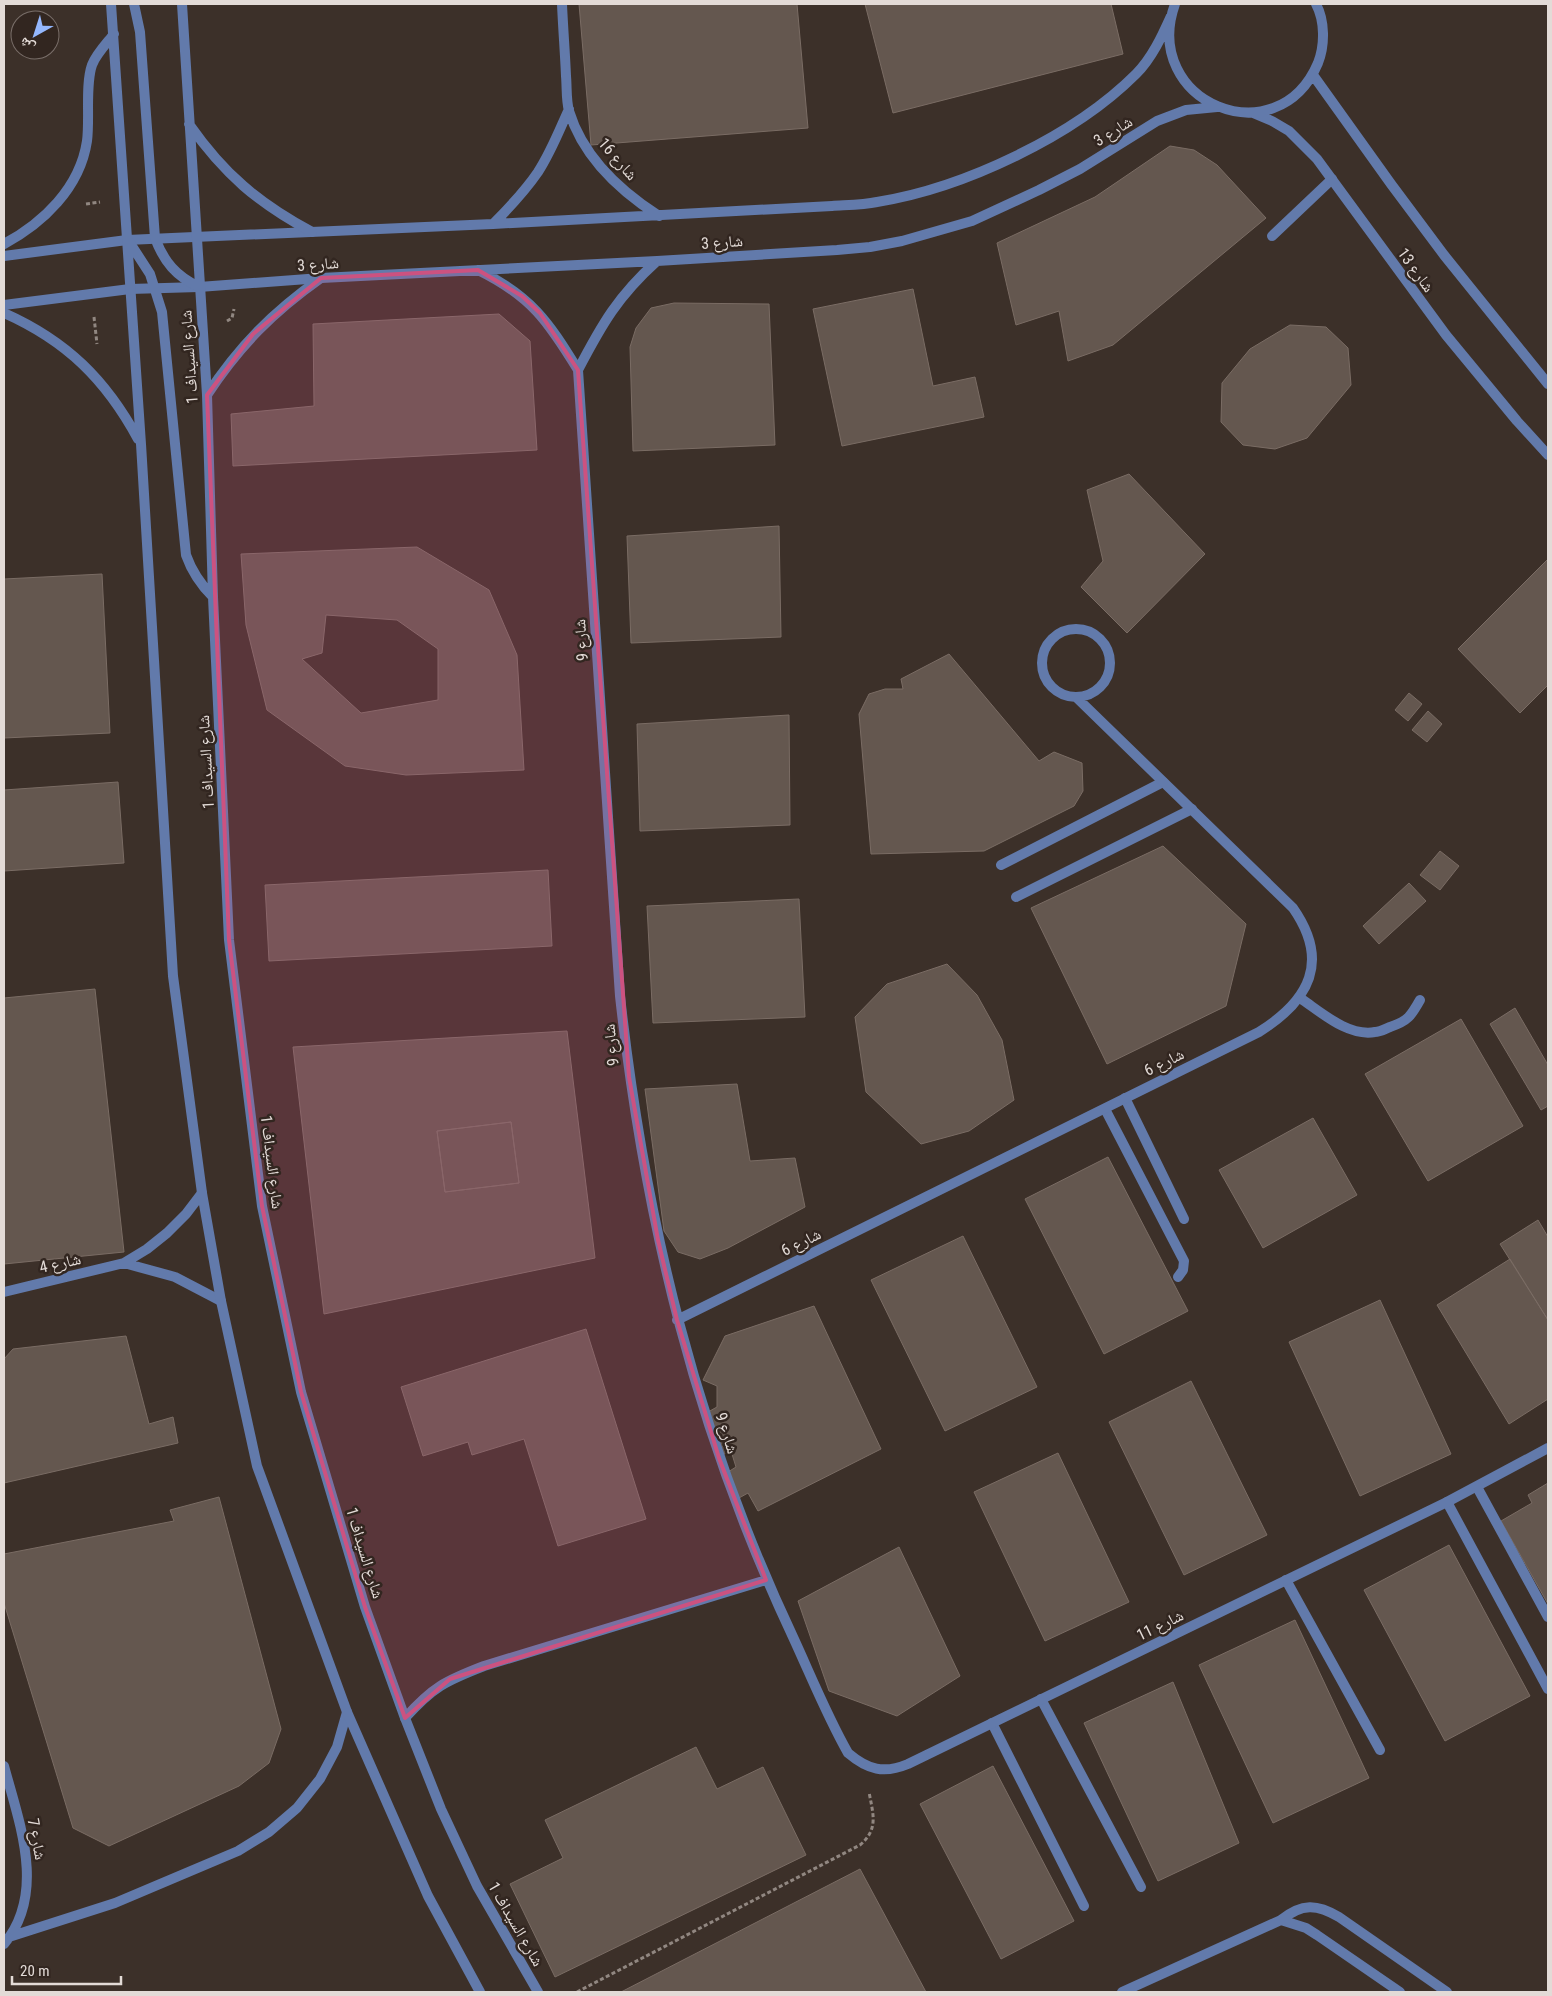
<svg xmlns="http://www.w3.org/2000/svg" width="1552" height="1996" font-family="'Roboto Condensed','Noto Naskh Arabic',sans-serif">
<style>
.building{fill:#64574f;stroke:#7a6c64;fill-rule:evenodd}
.lines{fill:none;stroke-linecap:round;stroke-linejoin:round}
.path{stroke:#918781;stroke-width:3;stroke-dasharray:4 2.5;stroke-linecap:butt}
.service{stroke:#627aab;stroke-width:10}
.minor{stroke:#627aab;stroke-width:10}
.tertiary{stroke:#627aab;stroke-width:10}
.marked{fill:#cc5280;fill-opacity:0.2;stroke:#cc5280;stroke-width:4;stroke-linejoin:round}
.labels{text-anchor:middle;dominant-baseline:central;stroke-width:5;stroke-linejoin:round;paint-order:stroke}
.street-label{font-size:16px;fill:#e3dbd7;stroke:#322620}
</style>
<rect width="100%" height="100%" fill="#3c3029"/>
<path class="building" d="M 579,4 L 797,4 L 808,128 L 591,145 Z
M 865,4 L 1111,4 L 1123,54 L 893,113 Z
M 1170,146 L 1194,150 L 1217,165 L 1266,218 L 1113,345 L 1068,361 L 1059,311 L 1016,325 L 997,243 L 1095,197 Z
M 913,289 L 933,386 L 975,377 L 984,417 L 842,446 L 813,309 Z
M 674,303 L 769,304 L 775,445 L 633,451 L 630,347 L 636,328 L 651,308 Z
M 499,314 L 530,341 L 537,450 L 233,466 L 231,414 L 314,406 L 313,324 Z
M 1290,325 L 1326,327 L 1348,348 L 1351,385 L 1307,438 L 1275,449 L 1243,445 L 1221,422 L 1222,383 L 1250,349 Z
M 1129,474 L 1205,554 L 1127,633 L 1081,587 L 1103,561 L 1087,490 Z
M 779,526 L 781,637 L 631,643 L 627,536 Z
M 417,547 L 489,590 L 517,655 L 524,770 L 406,775 L 345,766 L 267,710 L 246,625 L 241,554 ZM 326,615 L 397,620 L 438,649 L 438,700 L 361,713 L 302,659 L 322,653 Z
M 1548,559 L 1548,685 L 1520,713 L 1458,649 Z
M 102,574 L 110,733 L 4,738 L 4,579 Z
M 949,654 L 1039,761 L 1054,752 L 1082,763 L 1083,791 L 1074,806 L 984,851 L 871,854 L 859,714 L 869,694 L 885,689 L 903,689 L 901,679 Z
M 1409,693 L 1422,704 L 1408,721 L 1395,710 Z
M 1428,711 L 1442,724 L 1427,742 L 1412,730 Z
M 789,715 L 790,825 L 640,831 L 637,724 Z
M 118,782 L 124,863 L 4,871 L 4,790 Z
M 1163,846 L 1246,924 L 1226,1006 L 1107,1064 L 1031,908 Z
M 1440,851 L 1459,866 L 1440,890 L 1420,875 Z
M 548,870 L 552,946 L 269,961 L 265,885 Z
M 1409,883 L 1426,901 L 1379,944 L 1363,926 Z
M 799,899 L 805,1017 L 653,1023 L 647,906 Z
M 947,964 L 977,995 L 1002,1040 L 1014,1100 L 969,1131 L 921,1144 L 866,1092 L 855,1017 L 887,984 Z
M 95,989 L 124,1252 L 4,1264 L 4,998 Z
M 1515,1008 L 1548,1065 L 1548,1106 L 1541,1110 L 1490,1024 Z
M 1461,1019 L 1523,1126 L 1428,1181 L 1365,1074 Z
M 567,1031 L 595,1258 L 324,1314 L 293,1047 ZM 511,1122 L 519,1183 L 445,1192 L 437,1131 Z
M 737,1084 L 750,1161 L 795,1158 L 805,1207 L 728,1248 L 700,1259 L 678,1252 L 664,1231 L 645,1089 Z
M 1313,1118 L 1357,1195 L 1263,1248 L 1219,1170 Z
M 511,1122 L 519,1183 L 445,1192 L 437,1131 Z
M 1108,1157 L 1188,1311 L 1104,1354 L 1025,1199 Z
M 1538,1220 L 1548,1237 L 1548,1320 L 1500,1244 Z
M 963,1236 L 1037,1387 L 945,1431 L 871,1280 Z
M 1510,1259 L 1548,1320 L 1548,1399 L 1509,1424 L 1437,1305 Z
M 1380,1300 L 1451,1454 L 1360,1496 L 1289,1342 Z
M 814,1306 L 881,1449 L 758,1511 L 748,1493 L 739,1498 L 728,1472 L 736,1467 L 731,1451 L 722,1455 L 708,1412 L 717,1407 L 717,1386 L 703,1380 L 725,1336 Z
M 586,1329 L 646,1519 L 558,1546 L 524,1439 L 472,1455 L 468,1442 L 423,1456 L 401,1387 Z
M 126,1336 L 149,1424 L 173,1417 L 178,1443 L 4,1483 L 4,1359 L 13,1349 Z
M 1191,1381 L 1267,1535 L 1184,1575 L 1109,1422 Z
M 1058,1453 L 1129,1602 L 1045,1641 L 974,1492 Z
M 1548,1483 L 1548,1604 L 1501,1521 L 1532,1503 L 1528,1495 Z
M 219,1497 L 281,1729 L 269,1763 L 239,1786 L 109,1846 L 73,1828 L 4,1603 L 4,1554 L 174,1521 L 170,1510 Z
M 1449,1545 L 1530,1696 L 1445,1741 L 1364,1590 Z
M 899,1547 L 960,1676 L 897,1716 L 829,1691 L 798,1601 Z
M 1295,1620 L 1369,1778 L 1273,1823 L 1199,1665 Z
M 1173,1682 L 1239,1843 L 1158,1881 L 1084,1723 Z
M 696,1747 L 717,1789 L 763,1767 L 806,1855 L 555,1977 L 510,1884 L 563,1858 L 545,1820 Z
M 993,1766 L 1074,1921 L 1001,1959 L 920,1804 Z
M 860,1869 L 926,1992 L 621,1992 Z"/>
<g class="lines">
<path class="path" d="M 86,204 L 100,202
M 94,317 L 97,344
M 227,321 L 232,318 L 234,309
M 577,1992 L 860,1845 C 879,1829 873,1814 869,1792"/>
<path class="service" d="M 1272,236 L 1332,179
M 1001,865 L 1163,782
M 1016,897 L 1192,809
M 1300,998 C 1321,1012 1348,1037 1375,1032 C 1380,1032 1385,1029 1390,1027 C 1408,1021 1411,1016 1420,1000
M 1125,1098 L 1184,1219
M 1105,1109 L 1184,1261 L 1183,1270 L 1178,1277
M 1477,1487 L 1548,1617
M 1447,1502 L 1548,1689
M 1286,1580 L 1380,1750
M 1041,1699 L 1141,1887
M 992,1723 L 1084,1906
M 1281,1920 L 1306,1928 L 1317,1935 L 1400,1992
M 1122,1992 L 1281,1920 C 1302,1903 1317,1904 1339,1917 L 1447,1992"/>
<path class="minor" d="M 562,4 C 563,28 565,52 566,76 C 567,87 566,100 569,111 C 583,157 620,191 659,216
M 1175,4 C 1140,102 1277,159 1318,63 C 1325,45 1325,21 1316,4
M 1313,75 L 1391,184 L 1444,255 L 1548,384
M 1253,113 L 1272,121 L 1289,131 L 1317,159 L 1446,335 L 1517,421 L 1548,455
M 493,224 C 509,208 525,191 538,172 C 551,152 559,131 569,109
M 4,256 L 127,240 L 493,224 L 832,206 C 847,205 863,205 877,202 C 964,188 1074,136 1136,74 C 1152,58 1162,36 1171,16
M 478,270 C 531,296 548,321 578,370 L 620,996 C 645,1222 696,1431 793,1637 C 811,1676 827,1716 848,1753 C 868,1770 884,1774 908,1764 L 1447,1502 L 1548,1448
M 4,305 L 130,289 L 199,287 L 321,278 L 657,261 L 837,250 L 870,247 L 902,241 L 972,221 L 1039,190 L 1080,169 L 1157,121 L 1186,110 L 1217,107
M 578,370 C 602,324 618,296 657,261
M1042 663a34 34 0 1 1 68 0a34 34 0 1 1-68 0Z
M 124,1263 L 175,1277 L 221,1301
M 4,1292 L 124,1263 L 147,1249 L 167,1233 L 186,1214 L 202,1193
M 677,1320 L 1259,1032 C 1310,1000 1330,961 1293,908 L 1077,698
M 405,1718 C 433,1687 445,1681 484,1666 L 766,1580
M 4,1766 C 19,1822 47,1893 4,1944
M 9,1937 L 115,1903 L 238,1851 L 269,1832 L 297,1808 L 320,1779 L 337,1747 L 347,1712"/>
<path class="tertiary" d="M 111,4 L 141,444 L 173,976 L 202,1193 L 221,1301 L 257,1466 L 347,1712 L 428,1896 L 480,1992
M 134,4 L 140,32 L 155,238 C 164,262 176,276 199,287
M 182,4 L 207,395 L 213,597 L 229,940 L 262,1206 L 301,1392 L 365,1607 L 405,1718 L 441,1809 L 477,1886 L 538,1992
M 189,124 C 224,174 258,203 312,232
M 128,240 L 150,274 L 162,312 L 186,555 C 192,572 200,584 213,597
M 4,244 C 43,223 80,188 87,141 C 90,119 85,85 92,65 C 96,54 107,43 114,34
M 4,313 C 67,341 106,380 138,439
M 207,395 C 239,346 273,312 321,278"/>
</g>
<path class="marked" d="M 478,270 L 522,296 L 540,313 L 578,370 L 629,1077 L 658,1240 L 677,1320 L 719,1458 L 766,1580 L 450,1679 L 405,1718 L 365,1607 L 301,1392 L 262,1206 L 229,940 L 207,395 L 253,334 L 321,278 Z"/>
<g class="labels">
<g class="street-label">
<text transform="translate(1113 131) rotate(-32)">شارع 3</text>
<text transform="translate(618 159) rotate(49)">شارع 16</text>
<text transform="translate(722 242) rotate(-4)">شارع 3</text>
<text transform="translate(318 264) rotate(-4)">شارع 3</text>
<text transform="translate(1416 270) rotate(54)">شارع 13</text>
<text transform="translate(189 357) rotate(-94)">شارع السيداف 1</text>
<text transform="translate(581 640) rotate(-94)">شارع 9</text>
<text transform="translate(206 762) rotate(-93)">شارع السيداف 1</text>
<text transform="translate(611 1045) rotate(-96)">شارع 9</text>
<text transform="translate(1164 1062) rotate(-26)">شارع 6</text>
<text transform="translate(272 1162) rotate(83)">شارع السيداف 1</text>
<text transform="translate(801 1242) rotate(-26)">شارع 6</text>
<text transform="translate(60 1263) rotate(-13)">شارع 4</text>
<text transform="translate(727 1433) rotate(72)">شارع 9</text>
<text transform="translate(365 1553) rotate(73)">شارع السيداف 1</text>
<text transform="translate(1160 1625) rotate(-26)">شارع 11</text>
<text transform="translate(37 1839) rotate(79)">شارع 7</text>
<text transform="translate(516 1924) rotate(60)">شارع السيداف 1</text>
</g>
</g>
<rect width="1552" height="1996" fill="none" stroke="#e3dbd7" stroke-width="10"/>
<g transform="translate(35 35) rotate(219)"><circle r="24" fill="#322620" stroke="#796e69"/>
<path d="M0-4L9 19L0 12L-9 19Z" fill="#94b7fd"/>
<text y="-8" font-size="14" font-weight="bold" text-anchor="middle" fill="#e3dbd7">ش</text>
</g>
<path d="M12 1976v8h109v-8" fill="none" stroke="#e3dbd7" stroke-width="2.5"/>
<text x="20" y="1976" font-size="15" fill="#e3dbd7" stroke="#322620" stroke-width="4" paint-order="stroke">20 m</text>
</svg>
